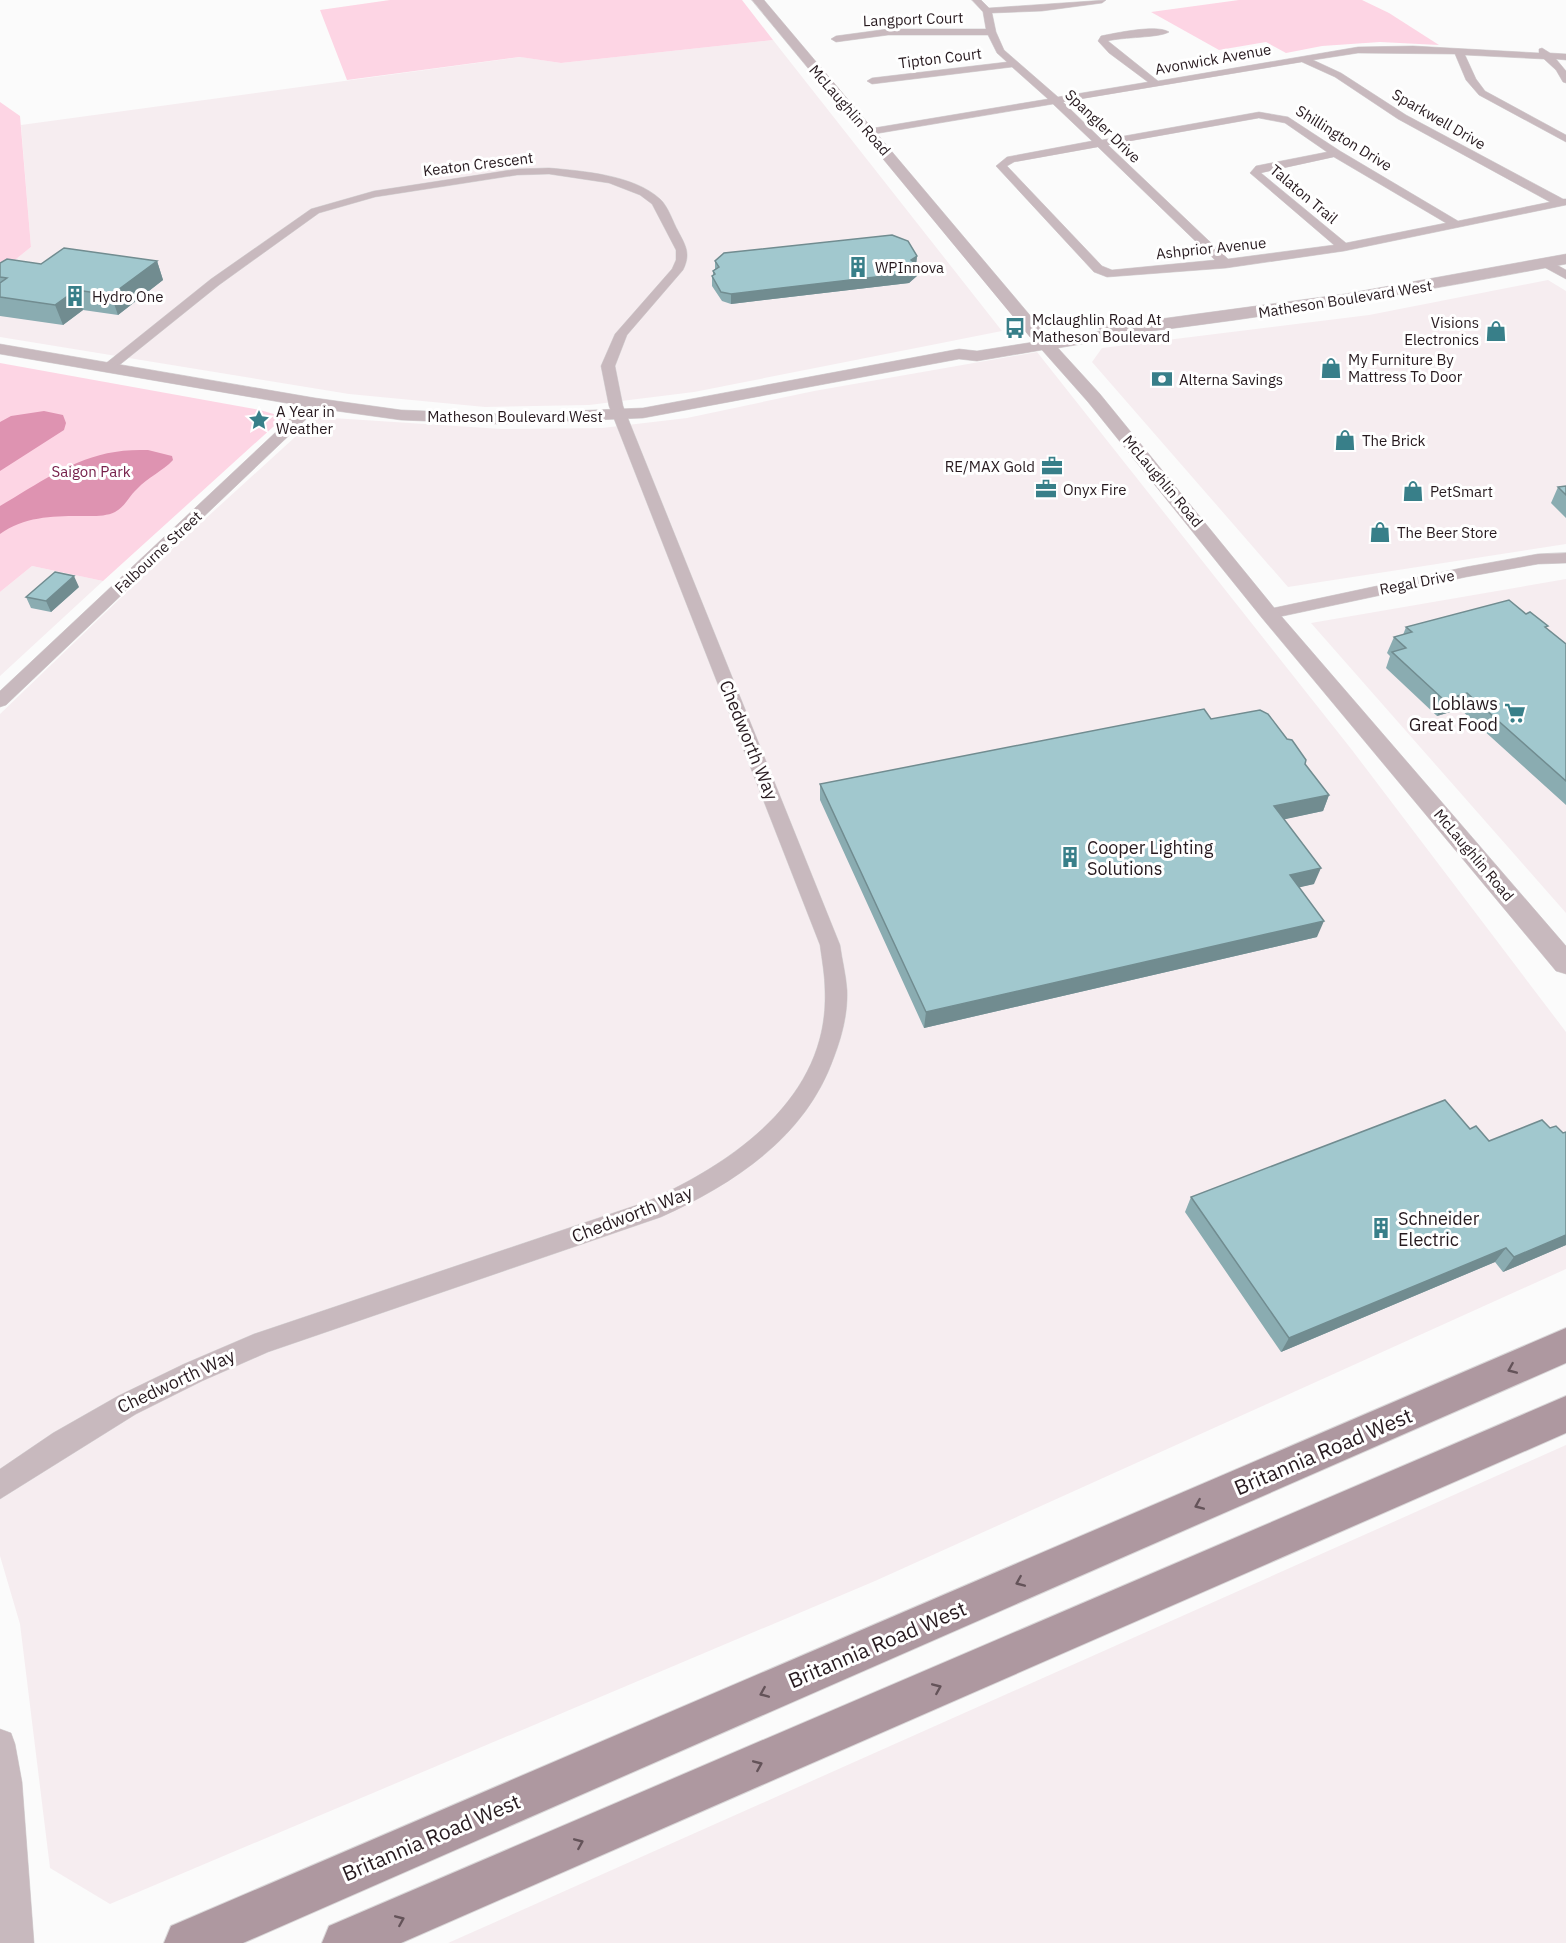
<svg xmlns="http://www.w3.org/2000/svg" width="1566" height="1943" font-family="'IBM Plex Sans',sans-serif">
<style>
.built{fill:#f6edf0}
.green{fill:#fdd5e4}
.water{fill:#de93b1}
.lines{fill:none;stroke-linecap:round;stroke-linejoin:round}
.minor-casing{stroke:#d9d7d8;stroke-width:1}
.tertiary-casing{stroke:#d9d7d8;stroke-width:1}
.secondary-casing{stroke:#d9d7d8;stroke-width:2}
.minor{fill:#c8b9be;fill-rule:evenodd}
.tertiary{fill:#c8b9be;fill-rule:evenodd}
.secondary{fill:#ae98a0;fill-rule:evenodd}
.wall{fill:#8aacb1}
.shaded-wall{fill:#718c90}
.building{fill:#a1c8ce;stroke:#718c90;stroke-width:1.5}
.oneway{stroke:#645359}
.labels{text-anchor:middle;dominant-baseline:central;stroke-width:6;stroke-linejoin:round;paint-order:stroke}
.far-street-label{font-size:15px;fill:#271a1f;stroke:#fff}
.far-poi-label{font-size:15px;fill:#271a1f;stroke:#fff;text-anchor:start}
.far-park-label{font-size:15px;fill:#76204b;stroke:#fff}
.poi-label{font-size:18px;fill:#271a1f;stroke:#fff;text-anchor:start}
.street-label{font-size:18px;fill:#271a1f;stroke:#fff}
.near-street-label{font-size:21px;fill:#271a1f;stroke:#fff}
</style>
<rect width="100%" height="100%" fill="#fbfbfb"/>
<path class="built" d="M 773,40 L 1002,331 L 694,392 L 589,405 L 485,407 L 349,394 L 0,337 L 0,272 L 31,247 L 21,125 L 521,57 L 561,63 Z
M 1548,280 L 1566,291 L 1566,544 L 1288,587 L 1092,362 L 1102,348 L 1369,315 Z
M 1037,352 L 1352,750 L 1566,1032 L 1566,1269 L 875,1581 L 110,1904 L 50,1868 L 20,1624 L 0,1556 L 0,714 L 159,561 L 317,417 L 502,429 L 602,428 L 687,418 L 814,391 Z
M 32,566 L 103,581 L 0,676 L 0,592 Z
M 1566,579 L 1566,913 L 1311,623 Z
M 1566,1445 L 1566,1943 L 448,1943 Z"/>
<path class="green" d="M 390,0 L 742,0 L 773,40 L 561,63 L 520,57 L 347,80 L 320,10 Z
M 1239,0 L 1362,0 L 1389,13 L 1439,45 L 1380,42 L 1322,46 L 1286,53 L 1266,42 L 1219,50 L 1151,12 Z
M 0,102 L 20,116 L 31,247 L 0,272 Z
M 0,363 L 260,410 L 284,417 L 103,581 L 32,566 L 0,592 Z"/>
<path class="water" d="M 44,411 L 63,415 L 66,423 L 64,430 L 0,471 L 0,422 L 11,416 Z
M 148,450 L 172,456 L 173,460 C 163,471 148,477 137,489 C 129,496 126,506 115,512 C 105,517 91,516 79,516 C 51,516 24,517 0,534 L 0,506 C 36,485 73,458 115,452 C 126,450 137,450 148,450 Z"/>
<g class="lines">
<defs>
<path id="minor" d="M 972,0 L 981,0 L 989,8 L 1106,0 L 1102,3 L 1042,11 L 992,13 L 996,32 L 1004,50 L 1058,97 L 1148,82 L 1109,53 L 1098,41 L 1101,36 C 1116,33 1157,24 1169,32 C 1159,38 1122,37 1108,41 L 1158,81 L 1358,47 L 1413,46 L 1539,53 L 1539,49 L 1542,48 L 1550,53 L 1566,54 L 1566,60 L 1556,59 L 1566,71 L 1566,83 L 1563,82 L 1556,70 L 1544,59 L 1465,55 L 1476,79 L 1485,91 L 1566,135 L 1566,142 L 1479,95 L 1466,80 L 1455,54 L 1358,53 L 1313,60 L 1341,73 L 1406,115 L 1563,199 L 1566,199 L 1566,205 L 1344,251 L 1226,268 L 1107,277 L 1094,272 L 996,166 L 1007,157 L 1092,141 L 1053,104 L 868,135 L 863,132 L 868,129 L 1048,99 L 1012,67 L 872,84 L 867,81 L 872,78 L 1007,62 L 997,53 L 988,35 L 888,35 L 836,42 L 831,39 L 836,36 L 888,29 L 986,29 L 983,12 ZM 1302,62 L 1335,77 L 1398,119 L 1550,202 L 1458,221 L 1340,151 L 1288,117 L 1259,112 L 1102,140 L 1063,102 ZM 1259,118 L 1285,123 L 1327,152 L 1256,166 L 1250,173 L 1334,245 L 1228,259 L 1108,145 ZM 1098,147 L 1215,260 L 1112,270 L 1102,266 L 1007,166 L 1014,162 ZM 1334,157 L 1446,223 L 1346,243 L 1261,173 Z
M 549,168 C 583,171 634,175 660,199 C 668,206 673,222 678,231 C 686,246 691,254 683,270 L 627,335 L 615,366 L 623,406 L 840,945 C 842,960 846,975 847,990 C 848,1013 842,1036 834,1057 C 806,1137 735,1183 661,1217 L 268,1352 L 202,1381 L 136,1414 L 0,1499 L 0,1469 L 53,1433 L 118,1396 L 184,1364 L 254,1334 L 646,1202 C 733,1163 829,1098 825,991 C 825,976 822,960 820,945 L 609,406 L 601,366 L 615,334 L 672,269 L 676,260 L 676,250 L 652,204 L 640,195 L 609,183 L 549,174 L 517,175 L 375,197 L 319,213 L 219,285 L 112,371 L 102,371 L 100,368 L 211,279 L 311,209 L 374,191 L 517,169 Z
M 1546,259 L 1566,270 L 1566,279 L 1542,266 L 1542,260 Z
M 315,399 L 322,403 L 320,406 L 6,705 L 0,707 L 0,691 L 310,400 Z
M 1566,553 L 1566,563 L 1538,564 L 1466,577 L 1269,619 L 1261,614 L 1269,609 L 1466,567 L 1538,554 Z
M 0,1729 L 11,1733 L 15,1744 L 22,1782 L 34,1943 L 0,1943 Z"/>
<path id="tertiary" d="M 752,0 L 764,0 L 1050,339 L 1101,331 L 1099,328 L 1101,324 L 1123,324 L 1345,294 L 1566,254 L 1566,264 C 1420,292 1274,317 1126,334 L 1111,339 L 1058,348 L 1100,394 L 1276,610 L 1566,946 L 1566,974 L 1556,971 L 1262,618 L 1088,402 L 1042,350 L 977,361 L 959,359 L 643,418 L 498,424 L 401,420 L 315,408 L 0,354 L 0,344 L 315,398 L 401,410 L 498,414 L 643,408 L 959,349 L 977,351 L 1034,342 Z"/>
<path id="secondary" d="M 1566,1328 L 1566,1363 L 243,1943 L 164,1943 L 171,1926 Z
M 1566,1396 L 1566,1433 L 401,1943 L 322,1943 L 329,1926 Z"/>
</defs>
<use href="#minor" class="minor-casing"/>
<use href="#tertiary" class="tertiary-casing"/>
<use href="#secondary" class="secondary-casing"/>
<use href="#minor" class="minor"/>
<use href="#tertiary" class="tertiary"/>
<use href="#secondary" class="secondary"/>
</g>
<path class="wall" d="M 917,256 L 916,264 L 919,266 L 918,275 L 909,283 L 731,304 L 722,301 L 712,286 L 712,276 L 713,276 L 713,271 L 715,269 L 715,261 Z
M 157,261 L 163,280 L 118,315 L 83,310 L 63,325 L 0,316 L 0,263 L 41,264 Z
M 1566,486 L 1566,518 L 1551,503 L 1558,487 Z
M 79,587 L 51,612 L 31,608 L 26,597 Z
M 1406,627 L 1546,629 L 1566,644 L 1566,805 L 1460,709 L 1437,716 L 1386,668 L 1390,656 L 1387,653 L 1394,637 L 1403,635 Z
M 1211,719 L 1305,764 L 1329,795 L 1323,811 L 1284,819 L 1314,884 L 1299,887 L 1317,937 L 924,1028 L 820,800 L 820,784 Z
M 1550,1128 L 1563,1133 L 1566,1245 L 1503,1272 L 1495,1262 L 1281,1352 L 1185,1212 L 1191,1197 L 1470,1129 L 1489,1141 Z"/>
<path class="shaded-wall" d="M 917,256 L 916,266 L 911,260 Z
M 157,261 L 163,280 L 118,315 L 111,295 Z
M 919,266 L 918,275 L 909,283 L 731,304 L 731,294 Z
M 76,290 L 83,310 L 63,325 L 55,305 Z
M 74,576 L 79,587 L 51,612 L 46,601 Z
M 1467,693 L 1460,709 L 1437,716 L 1444,700 Z
M 1329,795 L 1323,811 L 1268,823 L 1274,806 Z
M 1321,868 L 1314,884 L 1284,891 L 1290,875 Z
M 1324,921 L 1317,937 L 924,1028 L 926,1012 Z
M 1566,1235 L 1566,1245 L 1503,1272 L 1514,1257 Z
M 1506,1248 L 1495,1262 L 1281,1352 L 1289,1338 Z"/>
<path class="building" d="M 892,235 L 908,241 L 917,256 L 911,260 L 919,266 L 910,273 L 731,294 L 721,292 L 712,276 L 715,274 L 713,271 L 719,267 L 715,261 L 724,253 Z
M 64,248 L 157,261 L 111,295 L 76,290 L 55,305 L 0,297 L 0,283 L 7,278 L 0,277 L 0,263 L 7,259 L 41,264 Z
M 1566,486 L 1566,495 L 1558,487 Z
M 55,572 L 74,576 L 46,601 L 26,597 Z
M 1509,600 L 1526,614 L 1530,612 L 1548,626 L 1545,627 L 1566,644 L 1566,781 L 1467,693 L 1444,700 L 1392,652 L 1406,648 L 1394,637 L 1412,632 L 1406,627 Z
M 1204,709 L 1211,719 L 1260,710 L 1268,714 L 1287,739 L 1292,740 L 1306,760 L 1305,764 L 1329,795 L 1274,806 L 1321,868 L 1290,875 L 1324,921 L 926,1012 L 820,784 Z
M 1445,1100 L 1470,1129 L 1476,1126 L 1489,1141 L 1542,1120 L 1550,1128 L 1556,1126 L 1563,1133 L 1566,1132 L 1566,1235 L 1514,1257 L 1506,1248 L 1289,1338 L 1191,1197 Z"/>
<defs><path id="oneway-chevron" d="M-2-3.5L2.5 0L-2 3.5" fill="none" stroke-width="1.6" stroke-linecap="round" stroke-linejoin="round" transform="scale(1.5)"/></defs>
<g class="oneway">
<use href="#oneway-chevron" transform="translate(1512 1369) rotate(157)"/>
<use href="#oneway-chevron" transform="translate(1199 1505) rotate(157)"/>
<use href="#oneway-chevron" transform="translate(1020 1582) rotate(157)"/>
<use href="#oneway-chevron" transform="translate(937 1688) rotate(-23)"/>
<use href="#oneway-chevron" transform="translate(764 1693) rotate(157)"/>
<use href="#oneway-chevron" transform="translate(758 1765) rotate(-23)"/>
<use href="#oneway-chevron" transform="translate(579 1843) rotate(-23)"/>
<use href="#oneway-chevron" transform="translate(400 1920) rotate(-23)"/>
</g>
<defs>
<symbol id="building-bare" viewBox="-9 -9 18 18"><path d="M-4-6H4V6H1V3H-1V6H-4ZM-2.5-4.3h1.7v1.8h-1.7ZM.8-4.3h1.7v1.8H.8ZM-2.5-1h1.7V.8h-1.7ZM.8-1h1.7V.8H.8Z" fill="#387f89" stroke="#fff" stroke-width="2.5" paint-order="stroke"/></symbol>
<symbol id="bus-bare" viewBox="-9 -9 18 18"><path d="M-5-6H5V4H4V6H2V4H-2V6H-4V4H-5ZM-3.5-4V0h7V-4ZM-3.5 1.2v1.5H-2V1.2ZM2 1.2v1.5H3.5V1.2Z" fill="#387f89" stroke="#fff" stroke-width="2.5" paint-order="stroke"/></symbol>
<symbol id="shop-bare" viewBox="-9 -9 18 18"><path d="M-5-2.5h2.3a2.7 3.5 0 0 1 5.4 0H5L5.5 6h-11ZM-1.5-2.5h3a1.5 2.3 0 0 0-3 0Z" fill="#387f89" stroke="#fff" stroke-width="2.5" paint-order="stroke"/></symbol>
<symbol id="bank-bare" viewBox="-9 -9 18 18"><path d="M-6-4H6V4H-6ZM0-2.3a2.3 2.3 0 1 0 0 4.6a2.3 2.3 0 1 0 0-4.6Z" fill="#387f89" stroke="#fff" stroke-width="2.5" paint-order="stroke"/></symbol>
<symbol id="sight-bare" viewBox="-9 -9 18 18"><path d="M0-6L1.8-2.2L6-1.7L2.9 1.2L3.7 5.4L0 3.3L-3.7 5.4L-2.9 1.2L-6-1.7L-1.8-2.2Z" fill="#387f89" stroke="#fff" stroke-width="2.5" paint-order="stroke"/></symbol>
<symbol id="office-bare" viewBox="-9 -9 18 18"><path d="M-6-3h4V-5.5h4V-3h4V5H-6ZM-1-4.5V-3h2v-1.5ZM-6 0V1H6V0Z" fill="#387f89" stroke="#fff" stroke-width="2.5" paint-order="stroke"/></symbol>
<symbol id="supermarket-bare" viewBox="-9 -9 18 18"><path d="M-6-5.5h2.5l.6 2H6L4.5 2H-2.5L-4.4-4H-6ZM-1.5 3.2a1.3 1.3 0 1 0 .1 0ZM3 3.2a1.3 1.3 0 1 0 .1 0Z" fill="#387f89" stroke="#fff" stroke-width="2.5" paint-order="stroke"/></symbol>
</defs>
<g fill-rule="evenodd">
<use href="#building-bare" x="843" y="252" width="30" height="30"/>
<use href="#building-bare" x="60" y="281" width="30" height="30"/>
<use href="#bus-bare" x="1000" y="313" width="30" height="30"/>
<use href="#shop-bare" x="1481" y="316" width="30" height="30"/>
<use href="#shop-bare" x="1316" y="353" width="30" height="30"/>
<use href="#bank-bare" x="1147" y="364" width="30" height="30"/>
<use href="#sight-bare" x="244" y="405" width="30" height="30"/>
<use href="#shop-bare" x="1330" y="425" width="30" height="30"/>
<use href="#office-bare" x="1037" y="451" width="30" height="30"/>
<use href="#office-bare" x="1031" y="474" width="30" height="30"/>
<use href="#shop-bare" x="1398" y="476" width="30" height="30"/>
<use href="#shop-bare" x="1365" y="517" width="30" height="30"/>
<use href="#supermarket-bare" x="1500" y="698" width="30" height="30"/>
<use href="#building-bare" x="1055" y="842" width="30" height="30"/>
<use href="#building-bare" x="1366" y="1213" width="30" height="30"/>
</g>
<g class="labels">
<g class="far-street-label">
<text transform="translate(913 19) rotate(-2)">Langport Court</text>
<text transform="translate(940 58) rotate(-7)">Tipton Court</text>
<text transform="translate(1213 59) rotate(-10)">Avonwick Avenue</text>
<text transform="translate(850 110) rotate(49)">McLaughlin Road</text>
<text transform="translate(1439 119) rotate(30)">Sparkwell Drive</text>
<text transform="translate(1103 126) rotate(44)">Spangler Drive</text>
<text transform="translate(1344 138) rotate(32)">Shillington Drive</text>
<text transform="translate(478 164) rotate(-7)">Keaton Crescent</text>
<text transform="translate(1304 194) rotate(40)">Talaton Trail</text>
<text transform="translate(1211 248) rotate(-6)">Ashprior Avenue</text>
<text transform="translate(1345 299) rotate(-9)">Matheson Boulevard West</text>
<text x="515" y="416">Matheson Boulevard West</text>
<text transform="translate(1163 481) rotate(50)">McLaughlin Road</text>
<text transform="translate(158 552) rotate(-43)">Falbourne Street</text>
<text transform="translate(1417 582) rotate(-11)">Regal Drive</text>
<text transform="translate(1474 855) rotate(50)">McLaughlin Road</text>
</g>
<g class="far-poi-label">
<text x="875" y="267">WPInnova</text>
<text x="92" y="296">Hydro One</text>
<text x="1032" y="319">Mclaughlin Road At<tspan x="1032" dy="17">Matheson Boulevard</tspan></text>
<text x="1479" y="322" text-anchor="end">Visions<tspan x="1479" dy="17">Electronics</tspan></text>
<text x="1348" y="359">My Furniture By<tspan x="1348" dy="17">Mattress To Door</tspan></text>
<text x="1179" y="379">Alterna Savings</text>
<text x="276" y="411">A Year in<tspan x="276" dy="17">Weather</tspan></text>
<text x="1362" y="440">The Brick</text>
<text x="1035" y="466" text-anchor="end">RE/MAX Gold</text>
<text x="1063" y="489">Onyx Fire</text>
<text x="1430" y="491">PetSmart</text>
<text x="1397" y="532">The Beer Store</text>
</g>
<g class="far-park-label">
<text x="91" y="471">Saigon Park</text>
</g>
<g class="poi-label">
<text x="1498" y="703" text-anchor="end">Loblaws<tspan x="1498" dy="21">Great Food</tspan></text>
<text x="1087" y="847">Cooper Lighting<tspan x="1087" dy="21">Solutions</tspan></text>
<text x="1398" y="1218">Schneider<tspan x="1398" dy="21">Electric</tspan></text>
</g>
<g class="street-label">
<text transform="translate(749 740) rotate(68)">Chedworth Way</text>
<text transform="translate(632 1214) rotate(-21)">Chedworth Way</text>
<text transform="translate(176 1381) rotate(-25)">Chedworth Way</text>
</g>
<g class="near-street-label">
<text transform="translate(1323 1451) rotate(-23)">Britannia Road West</text>
<text transform="translate(877 1644) rotate(-23)">Britannia Road West</text>
<text transform="translate(431 1837) rotate(-23)">Britannia Road West</text>
</g>
</g>
</svg>
